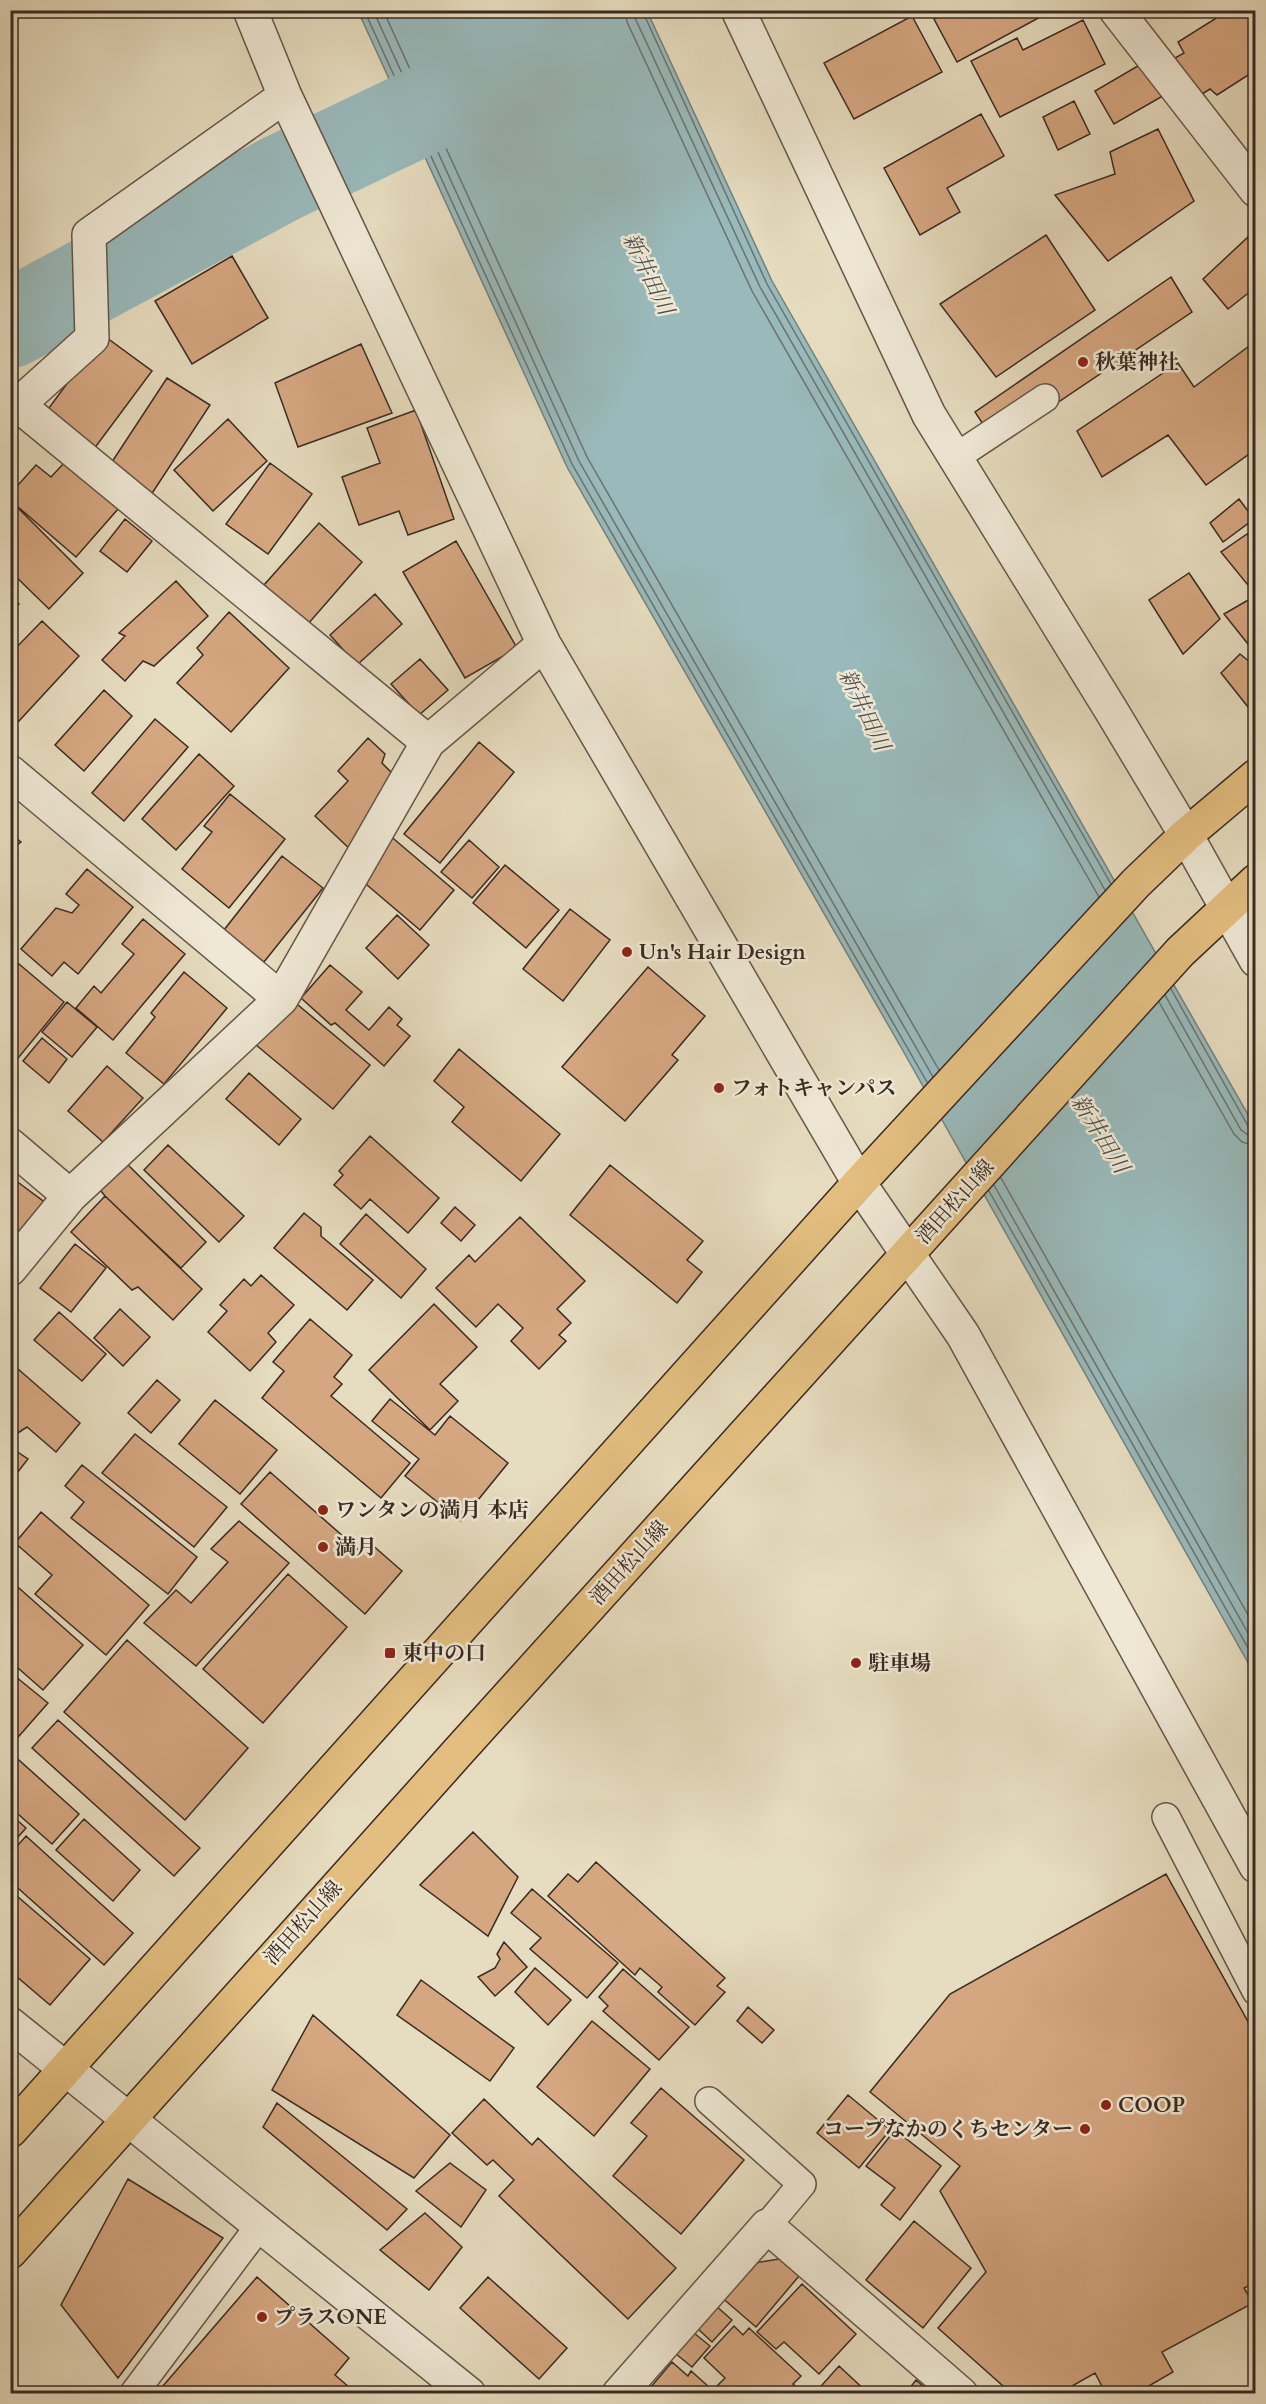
<svg xmlns="http://www.w3.org/2000/svg" width="1266" height="2404" font-family="Cardo,'Noto Serif JP',serif">
<style>
.water{fill:#99b9ba;stroke:#73807d;stroke-width:1.5}
.lines{fill:none;stroke-linecap:round;stroke-linejoin:round}
.shore{stroke:#6a726e;stroke-width:1.5}
.river{stroke:#99b9ba;stroke-width:88}
.building{fill:#d5a781;stroke:#3a2a22;stroke-width:1.5}
.service-casing{stroke:#655649;stroke-width:30}
.minor-casing{stroke:#655649;stroke-width:36}
.tertiary-casing{stroke:#655649;stroke-width:36}
.primary-casing{stroke:#3a2a22;stroke-width:36}
.service{stroke:#efe8d5;stroke-width:27}
.minor{stroke:#efe8d5;stroke-width:33}
.tertiary{stroke:#efe8d5;stroke-width:33}
.primary{stroke:#e3be80;stroke-width:33}
.poi-dot{fill:#8f2418;stroke:#efe8d5;stroke-width:2}
.labels{text-anchor:middle;dominant-baseline:central;stroke-width:5;stroke-linejoin:round;paint-order:stroke}
.poi-label{font-size:21px;font-weight:bold;fill:#3a2a22;stroke:#efe8d5;text-anchor:start}
.street-label{font-size:21px;fill:#3a2a22;stroke:#efe8d5}
.water-label{font-size:22px;font-style:italic;fill:#524e48;stroke:#efe8d5}
</style>
<rect width="100%" height="100%" fill="#e6dcbf"/>
<filter id="stains"><feTurbulence type="fractalNoise" baseFrequency=".00333" numOctaves="4"/><feColorMatrix values="0 0 0 0 .2 0 0 0 0 .09 0 0 0 0 .02 0 0 0 .5 -.17"/></filter>
<radialGradient id="worn" r=".72"><stop offset=".6" stop-color="#630" stop-opacity="0"/><stop offset="1" stop-color="#630" stop-opacity=".3"/></radialGradient>
<path class="water" d="M 358,11 L 647,11 L 772,281 L 1255,1127 L 1255,1675 L 902,1049 L 567,467 Z"/>
<g class="lines">
<path class="shore" d="M 364,10 L 572,464 L 927,1082
M 373,10 L 579,461 L 933,1077
M 383,10 L 587,457 L 939,1070
M 625,10 L 627,22 L 752,291 L 1099,897
M 634,10 L 635,18 L 760,287 L 1105,890
M 642,10 L 767,284 L 1111,884
M 1171,989 L 1248,1126 L 1256,1129
M 1165,995 L 1241,1130 L 1248,1135 L 1256,1136
M 1159,1002 L 1234,1134 L 1242,1142 L 1256,1146
M 1001,1178 L 1256,1629
M 994,1185 L 1256,1647
M 989,1191 L 1256,1662"/>
<path class="river" d="M 10,324 L 282,178 L 519,65"/>
</g>
<path class="building" d="M 951,10 L 1053,10 L 957,62 L 934,19 Z
M 1229,10 L 1256,10 L 1256,70 L 1217,95 L 1210,89 L 1199,96 L 1175,58 L 1184,53 L 1178,42 Z
M 912,16 L 942,72 L 854,119 L 824,63 Z
M 1083,20 L 1105,64 L 1000,117 L 971,61 L 1017,38 L 1023,50 Z
M 1148,60 L 1168,93 L 1114,124 L 1095,91 Z
M 1074,101 L 1090,134 L 1058,150 L 1043,117 Z
M 981,114 L 1004,156 L 947,188 L 960,212 L 920,235 L 884,168 Z
M 1158,129 L 1194,201 L 1108,261 L 1055,195 L 1115,174 L 1110,152 Z
M 1046,235 L 1095,310 L 996,377 L 940,304 Z
M 1248,237 L 1256,245 L 1256,287 L 1228,309 L 1203,279 Z
M 232,256 L 268,318 L 192,364 L 155,301 Z
M 1171,277 L 1192,312 L 996,444 L 975,412 Z
M 103,335 L 152,371 L 91,453 L 43,416 Z
M 1256,341 L 1256,449 L 1206,485 L 1168,435 L 1102,477 L 1077,431 L 1178,363 L 1194,387 Z
M 361,344 L 392,413 L 298,447 L 275,383 Z
M 167,378 L 210,405 L 147,501 L 104,474 Z
M 416,410 L 454,519 L 408,535 L 399,511 L 359,525 L 342,477 L 380,463 L 367,428 Z
M 228,419 L 267,461 L 213,511 L 174,470 Z
M 65,462 L 118,509 L 76,557 L 10,500 L 10,494 L 36,465 L 51,477 Z
M 270,463 L 312,494 L 268,554 L 226,524 Z
M 1239,499 L 1254,519 L 1223,542 L 1210,523 Z
M 12,502 L 83,573 L 49,609 L 10,571 Z
M 125,519 L 152,541 L 127,572 L 100,551 Z
M 319,523 L 362,562 L 308,624 L 264,585 Z
M 1247,534 L 1253,543 L 1256,541 L 1256,595 L 1221,552 Z
M 456,541 L 517,648 L 465,678 L 403,572 Z
M 1189,573 L 1220,619 L 1183,654 L 1149,600 Z
M 176,581 L 208,616 L 154,666 L 143,661 L 125,681 L 102,660 L 125,636 L 119,633 Z
M 375,594 L 402,624 L 357,665 L 330,635 Z
M 10,597 L 19,604 L 10,613 Z
M 1250,599 L 1256,605 L 1256,654 L 1224,614 Z
M 229,612 L 289,668 L 231,732 L 177,683 L 203,655 L 197,648 Z
M 42,621 L 79,656 L 19,721 L 10,714 L 10,654 Z
M 1240,654 L 1256,667 L 1256,717 L 1221,673 Z
M 420,659 L 448,690 L 419,715 L 391,684 Z
M 104,690 L 132,716 L 84,771 L 55,745 Z
M 155,719 L 188,747 L 124,821 L 92,793 Z
M 368,738 L 385,754 L 382,763 L 411,792 L 354,853 L 315,816 L 348,781 L 338,771 Z
M 479,742 L 514,772 L 440,863 L 404,834 Z
M 199,754 L 234,786 L 176,850 L 142,819 Z
M 230,794 L 285,839 L 229,908 L 182,869 L 212,832 L 204,826 Z
M 10,833 L 21,842 L 11,850 L 18,855 L 10,864 Z
M 388,834 L 454,890 L 420,930 L 354,874 Z
M 469,840 L 499,867 L 472,898 L 441,872 Z
M 282,856 L 323,888 L 264,962 L 224,930 Z
M 505,865 L 559,910 L 526,948 L 473,903 Z
M 87,869 L 133,907 L 78,974 L 64,962 L 52,976 L 21,949 L 56,908 L 72,913 L 79,905 L 66,894 Z
M 570,909 L 610,940 L 563,1001 L 523,969 Z
M 397,915 L 429,945 L 398,979 L 366,948 Z
M 143,919 L 185,954 L 113,1040 L 76,1008 L 94,986 L 101,993 L 134,954 L 122,944 Z
M 19,964 L 64,1002 L 10,1068 L 10,974 Z
M 330,965 L 362,992 L 346,1010 L 369,1030 L 389,1007 L 402,1019 L 397,1025 L 410,1036 L 384,1066 L 335,1023 L 331,1025 L 301,998 Z
M 648,967 L 705,1016 L 672,1055 L 678,1060 L 625,1121 L 562,1067 Z
M 184,972 L 227,1008 L 164,1084 L 126,1053 L 155,1017 L 151,1013 Z
M 292,1000 L 370,1065 L 333,1109 L 256,1045 Z
M 67,1002 L 97,1027 L 72,1057 L 42,1032 Z
M 42,1038 L 67,1059 L 49,1083 L 23,1061 Z
M 459,1049 L 560,1134 L 521,1181 L 452,1122 L 464,1107 L 434,1081 Z
M 107,1066 L 143,1098 L 103,1142 L 68,1111 Z
M 249,1073 L 301,1119 L 279,1145 L 226,1099 Z
M 370,1136 L 439,1198 L 408,1233 L 370,1199 L 361,1209 L 334,1185 L 343,1175 L 339,1171 Z
M 168,1145 L 244,1216 L 219,1242 L 144,1170 Z
M 123,1160 L 206,1242 L 181,1268 L 105,1196 L 97,1186 Z
M 610,1165 L 703,1241 L 687,1260 L 702,1272 L 677,1303 L 570,1215 Z
M 15,1180 L 47,1204 L 10,1253 L 10,1186 Z
M 105,1196 L 202,1289 L 173,1320 L 138,1287 L 132,1290 L 71,1232 Z
M 455,1207 L 475,1225 L 461,1241 L 441,1223 Z
M 304,1213 L 321,1227 L 321,1236 L 373,1280 L 347,1310 L 274,1248 Z
M 366,1214 L 426,1269 L 401,1298 L 340,1244 Z
M 520,1217 L 585,1281 L 557,1309 L 571,1323 L 559,1335 L 566,1341 L 539,1369 L 511,1341 L 523,1328 L 498,1304 L 476,1327 L 436,1288 L 469,1255 L 475,1262 Z
M 75,1244 L 106,1268 L 71,1312 L 40,1288 Z
M 261,1275 L 294,1305 L 268,1333 L 276,1342 L 250,1371 L 208,1332 L 227,1311 L 220,1305 L 244,1279 L 251,1286 Z
M 434,1304 L 477,1347 L 440,1384 L 458,1401 L 430,1430 L 369,1370 Z
M 120,1309 L 150,1337 L 123,1366 L 94,1338 Z
M 59,1312 L 106,1354 L 82,1381 L 34,1340 Z
M 310,1319 L 352,1355 L 334,1377 L 342,1384 L 331,1396 L 410,1463 L 381,1498 L 262,1398 L 284,1371 L 273,1362 Z
M 10,1362 L 80,1423 L 56,1452 L 27,1427 L 10,1438 Z
M 157,1380 L 180,1400 L 151,1433 L 128,1413 Z
M 390,1399 L 435,1435 L 450,1416 L 508,1463 L 461,1521 L 405,1476 L 419,1459 L 372,1421 Z
M 215,1400 L 277,1450 L 240,1494 L 179,1444 Z
M 135,1434 L 227,1507 L 194,1547 L 102,1473 Z
M 10,1447 L 28,1459 L 10,1482 Z
M 82,1465 L 197,1557 L 168,1594 L 71,1518 L 84,1502 L 65,1486 Z
M 270,1472 L 361,1552 L 370,1543 L 402,1571 L 365,1614 L 241,1504 Z
M 41,1512 L 149,1605 L 106,1655 L 35,1594 L 52,1575 L 15,1543 Z
M 239,1521 L 289,1563 L 196,1666 L 144,1623 L 176,1590 L 191,1603 L 228,1562 L 211,1549 Z
M 288,1574 L 347,1627 L 263,1723 L 203,1669 Z
M 10,1580 L 83,1645 L 43,1690 L 10,1661 Z
M 127,1640 L 248,1748 L 185,1820 L 64,1712 Z
M 10,1672 L 48,1703 L 12,1744 L 10,1743 Z
M 58,1720 L 200,1848 L 174,1876 L 32,1748 Z
M 10,1752 L 79,1814 L 52,1844 L 10,1807 Z
M 10,1814 L 26,1828 L 10,1846 Z
M 84,1819 L 140,1870 L 113,1901 L 56,1850 Z
M 473,1832 L 518,1877 L 488,1936 L 420,1885 Z
M 26,1836 L 133,1933 L 104,1965 L 10,1881 L 10,1854 Z
M 596,1862 L 725,1978 L 717,1986 L 725,1992 L 695,2025 L 658,1992 L 662,1987 L 640,1968 L 635,1975 L 548,1896 L 568,1874 L 578,1882 Z
M 1166,1874 L 1256,2036 L 1256,2282 L 1244,2288 L 1253,2303 L 1162,2352 L 1173,2372 L 1135,2394 L 1106,2394 L 1095,2373 L 1058,2394 L 1012,2394 L 938,2328 L 986,2272 L 940,2191 L 960,2166 L 870,2092 L 950,1994 Z
M 532,1889 L 618,1963 L 587,1998 L 530,1949 L 541,1938 L 511,1913 Z
M 10,1890 L 90,1959 L 50,2005 L 10,1971 Z
M 504,1942 L 527,1967 L 495,1996 L 478,1977 L 495,1968 L 500,1959 L 497,1954 Z
M 535,1968 L 571,2000 L 548,2025 L 515,1992 Z
M 623,1969 L 689,2027 L 659,2060 L 603,2011 L 608,2006 L 599,1997 Z
M 421,1980 L 514,2048 L 490,2081 L 397,2015 Z
M 748,2007 L 774,2030 L 762,2043 L 737,2021 Z
M 313,2015 L 450,2135 L 414,2178 L 272,2090 Z
M 592,2021 L 650,2069 L 594,2136 L 537,2087 Z
M 661,2088 L 744,2160 L 681,2234 L 613,2176 L 647,2136 L 631,2123 Z
M 848,2095 L 890,2130 L 859,2168 L 817,2133 Z
M 484,2099 L 532,2145 L 538,2138 L 676,2268 L 628,2319 L 499,2196 L 514,2180 L 493,2160 L 487,2165 L 452,2133 Z
M 277,2103 L 407,2209 L 387,2230 L 263,2127 Z
M 895,2130 L 941,2166 L 900,2220 L 881,2205 L 895,2188 L 866,2166 Z
M 450,2163 L 486,2190 L 461,2227 L 416,2191 Z
M 128,2179 L 223,2238 L 118,2378 L 61,2305 Z
M 425,2213 L 462,2247 L 429,2290 L 380,2250 Z
M 914,2221 L 971,2268 L 923,2328 L 866,2280 Z
M 779,2259 L 799,2276 L 756,2327 L 720,2296 L 748,2264 Z
M 257,2277 L 349,2358 L 335,2375 L 357,2394 L 156,2394 Z
M 488,2277 L 567,2348 L 539,2379 L 460,2308 Z
M 802,2284 L 856,2334 L 819,2374 L 784,2342 L 776,2349 L 757,2332 Z
M 715,2305 L 732,2320 L 712,2342 L 696,2327 Z
M 734,2326 L 743,2335 L 749,2328 L 801,2376 L 793,2384 L 804,2394 L 721,2394 L 715,2388 L 725,2378 L 704,2358 Z
M 694,2333 L 710,2346 L 692,2367 L 676,2354 Z
M 672,2362 L 688,2376 L 691,2371 L 709,2387 L 703,2394 L 645,2394 Z
M 839,2366 L 869,2394 L 814,2394 Z
M 916,2380 L 932,2394 L 905,2394 Z"/>
<g class="lines">
<defs>
<path id="service" d="M 956,457 L 1045,398
M 1166,1817 L 1256,1991
M 709,2101 L 802,2184 L 767,2226
M 134,2393 L 260,2225"/>
<path id="minor" d="M 250,10 L 285,96 L 544,644 L 859,1183 L 963,1335 L 1256,1866
M 1116,10 L 1256,190
M 17,404 L 428,742
M 10,412 L 92,338 L 89,235 L 285,96
M 10,772 L 281,999
M 10,1145 L 70,1196
M 10,1269 L 70,1196 L 281,999 L 428,742 L 544,644
M 10,2024 L 469,2394
M 619,2394 L 767,2226 L 961,2394"/>
<path id="tertiary" d="M 738,10 L 929,415 L 1111,710 L 1186,835 L 1256,960"/>
<path id="primary" d="M 10,2131 L 859,1183 L 1136,883 L 1186,835 L 1256,776
M 10,2252 C 397,1816 791,1386 1180,952 L 1256,881"/>
</defs>
<use href="#service" class="service-casing"/>
<use href="#minor" class="minor-casing"/>
<use href="#tertiary" class="tertiary-casing"/>
<use href="#primary" class="primary-casing"/>
<use href="#service" class="service"/>
<use href="#minor" class="minor"/>
<use href="#tertiary" class="tertiary"/>
<use href="#primary" class="primary"/>
</g>
<g class="poi-dot">
<circle cx="1083" cy="362" r="6"/>
<circle cx="627" cy="952" r="6"/>
<circle cx="719" cy="1088" r="6"/>
<circle cx="323" cy="1510" r="6"/>
<circle cx="323" cy="1547" r="6"/>
<rect x="384" y="1647" width="12" height="12" rx="3"/>
<circle cx="856" cy="1663" r="6"/>
<circle cx="1106" cy="2105" r="6"/>
<circle cx="1085" cy="2129" r="6"/>
<circle cx="262" cy="2317" r="6"/>
</g>
<g class="labels">
<g class="poi-label">
<text x="1095" y="362">秋葉神社</text>
<text x="639" y="952">Un's Hair Design</text>
<text x="731" y="1088">フォトキャンパス</text>
<text x="335" y="1510">ワンタンの満月 本店</text>
<text x="335" y="1547">満月</text>
<text x="402" y="1653">東中の口</text>
<text x="868" y="1663">駐車場</text>
<text x="1118" y="2105">COOP</text>
<text x="1073" y="2129" text-anchor="end">コープなかのくちセンター</text>
<text x="274" y="2317">プラスONE</text>
</g>
<g class="street-label">
<text transform="translate(955 1202) rotate(-48)">酒田松山線</text>
<text transform="translate(629 1563) rotate(-48)">酒田松山線</text>
<text transform="translate(303 1923) rotate(-48)">酒田松山線</text>
</g>
<g class="water-label">
<text transform="translate(648 274) rotate(64)">新井田川</text>
<text transform="translate(864 710) rotate(64)">新井田川</text>
<text transform="translate(1100 1134) rotate(58)">新井田川</text>
</g>
</g>
<rect width="1266" height="2404" fill="none" stroke="#e6dcbf" stroke-width="36"/>
<rect x="12" y="12" width="1242" height="2380" fill="none" stroke="#3a2a22" stroke-width="3"/>
<rect x="18" y="18" width="1230" height="2368" fill="none" stroke="#3a2a22" stroke-width="1.5"/>
<rect width="100%" height="100%" filter="url(#stains)"/>
<rect width="100%" height="100%" fill="url(#worn)"/>
</svg>
